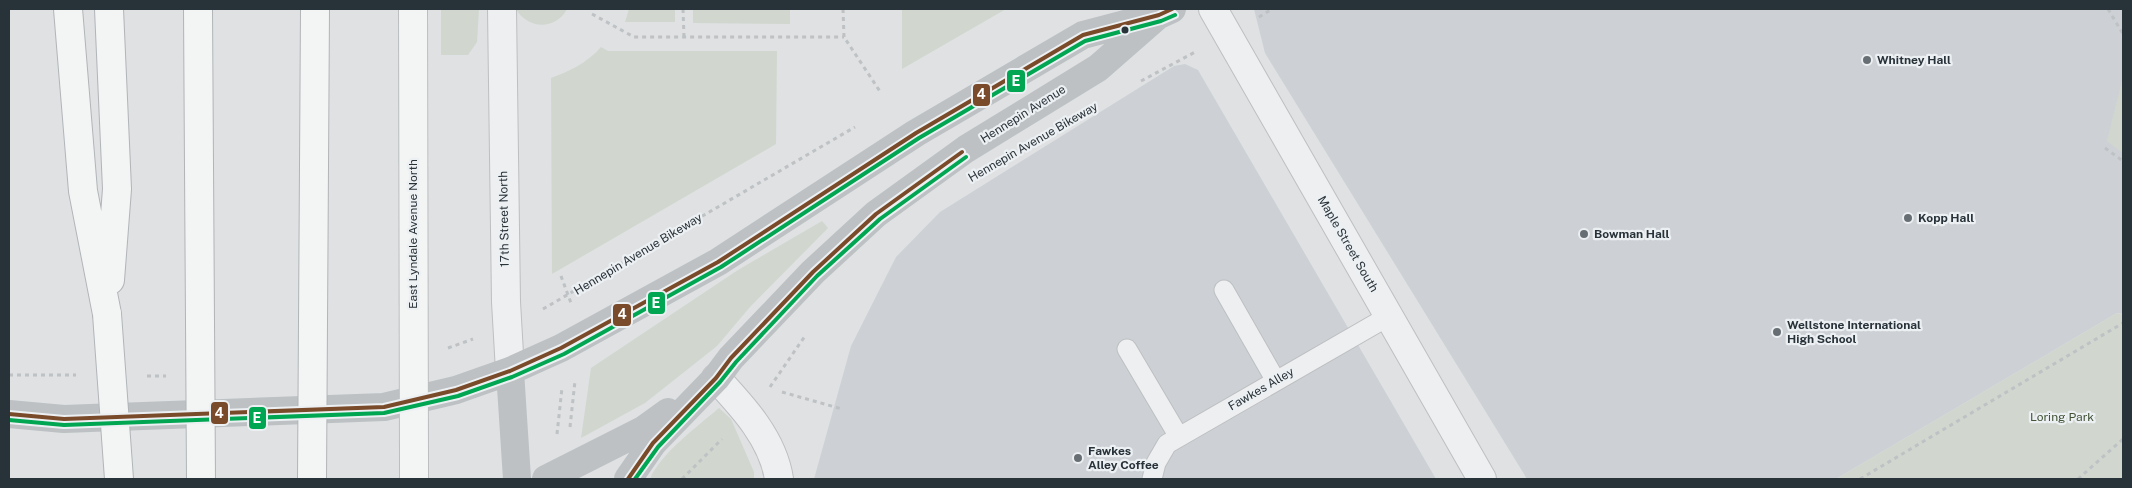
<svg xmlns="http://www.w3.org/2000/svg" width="2132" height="488" font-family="'Public Sans',sans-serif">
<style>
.built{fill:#cdd1d5}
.green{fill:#d1d7cf}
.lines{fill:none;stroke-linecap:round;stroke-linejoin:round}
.service-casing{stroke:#bdbfc1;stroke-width:21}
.minor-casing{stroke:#bdbfc1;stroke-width:30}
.primary-casing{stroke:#bcbec0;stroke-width:30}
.motorway-casing{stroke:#b1b5b8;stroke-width:30}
.path{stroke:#bec2c4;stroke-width:3;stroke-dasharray:4 4;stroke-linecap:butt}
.service{stroke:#eeeff0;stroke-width:19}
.minor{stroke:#eeeff0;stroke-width:28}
.secondary{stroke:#bdc1c3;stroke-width:28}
.primary{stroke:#f3f4f4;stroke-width:28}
.motorway{stroke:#f3f4f4;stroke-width:28}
.primary-bridge-casing{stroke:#bcbec0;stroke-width:30;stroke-linecap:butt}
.motorway-bridge-casing{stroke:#b1b5b8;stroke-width:30;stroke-linecap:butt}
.primary-bridge{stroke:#f3f4f4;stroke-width:28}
.motorway-bridge{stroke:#f3f4f4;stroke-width:28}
.bus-1-casing{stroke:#ecf0f3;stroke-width:8}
.bus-2-casing{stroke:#ecf0f3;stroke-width:8}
.bus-1{stroke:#7a4b2a;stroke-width:4}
.bus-2{stroke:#00a651;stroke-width:4}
.bus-dot{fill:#283239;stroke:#ecf0f3;stroke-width:2}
.poi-dot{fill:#686f74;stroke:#ecf0f3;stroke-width:2}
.labels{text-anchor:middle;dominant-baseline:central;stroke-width:4.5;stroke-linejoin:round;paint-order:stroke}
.poi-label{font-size:12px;font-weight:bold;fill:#283239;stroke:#ecf0f3;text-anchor:start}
.street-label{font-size:12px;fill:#283239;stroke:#ecf0f3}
.park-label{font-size:12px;fill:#425337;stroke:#ecf0f3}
.line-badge{stroke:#ecf0f3;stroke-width:2}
.badge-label{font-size:14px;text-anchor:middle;font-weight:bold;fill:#fff}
</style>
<rect width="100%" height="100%" fill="#dfe1e3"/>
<path class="built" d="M 1254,9 L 2123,9 L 2123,314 L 2117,313 L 1836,479 L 1527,479 L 1265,53 Z
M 1185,64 L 1198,70 L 1436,479 L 814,479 L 851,346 L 896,257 L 940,212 L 1174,66 Z"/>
<path class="green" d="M 441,9 L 479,9 L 477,42 L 468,55 L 441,55 Z
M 516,9 L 567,9 C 556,30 528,30 516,9 Z
M 629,9 L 675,9 L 675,22 L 625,22 Z
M 693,9 L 790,9 L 790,24 L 693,23 Z
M 902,9 L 1006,9 L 902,69 Z
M 601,47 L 608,51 L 777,51 L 776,144 L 552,274 L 551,78 C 570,71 587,63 601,47 Z
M 2123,77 L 2123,153 L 2107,141 Z
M 822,221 L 828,228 L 750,307 L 717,346 L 645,403 L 581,438 L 591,368 L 738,270 Z
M 2117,313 L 2123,315 L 2123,479 L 1836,479 Z
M 719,408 L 731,419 L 754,472 L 754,479 L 650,479 C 660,454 698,426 719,408 Z"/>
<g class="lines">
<defs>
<path id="service" d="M 1224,290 L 1276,381
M 1127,349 L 1179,437
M 1152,479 L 1156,463 L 1167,444 L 1389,316"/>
<path id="minor" d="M 502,9 L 506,302 L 510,371
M 1213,9 L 1482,479
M 716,378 C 743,407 773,439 779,479"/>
<path id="primary" d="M 414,458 L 414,479"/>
<path id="motorway" d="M 68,9 L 83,191 L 107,314
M 109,9 L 117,189 L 110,280"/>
</defs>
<use href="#service" class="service-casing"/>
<use href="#minor" class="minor-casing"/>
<use href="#primary" class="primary-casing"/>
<use href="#motorway" class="motorway-casing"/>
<path class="path" d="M 683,9 L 684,37
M 843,9 L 844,37 L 881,93
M 2108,9 L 2123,34
M 592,14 L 634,37 L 844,37
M 1259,17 L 1272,9
M 1141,81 L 1197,51
M 2105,148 L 2123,161
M 561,276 L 571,303
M 543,309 L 855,127
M 448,348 L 473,339
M 9,375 L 76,375
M 147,376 L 166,376
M 770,387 L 805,336
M 782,392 L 842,409
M 570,427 L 575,381
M 557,434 L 562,388
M 682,479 L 722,439
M 1860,479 L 2123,323
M 2078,479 L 2123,439"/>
<use href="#service" class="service"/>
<use href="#minor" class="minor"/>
<path class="secondary" d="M 510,371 L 517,479
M 9,414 L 64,419 L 384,407 L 456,390 L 510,371 L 561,348 L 718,262 L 916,133 L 1083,35 L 1159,15 L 1172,9
M 546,479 L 643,430 L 668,412
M 628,479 L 653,443 L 716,378 L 731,358 L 813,272 L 876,214 L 966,149 L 1098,68 L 1154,19"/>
<use href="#primary" class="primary"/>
<use href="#motorway" class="motorway"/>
<defs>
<path id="primary-bridge" d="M 413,9 L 414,458"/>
<path id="motorway-bridge" d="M 198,9 L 201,479
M 107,314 L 119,479
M 312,479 L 315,9"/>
</defs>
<use href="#primary-bridge" class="primary-bridge-casing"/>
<use href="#motorway-bridge" class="motorway-bridge-casing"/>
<use href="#primary-bridge" class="primary-bridge"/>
<use href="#motorway-bridge" class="motorway-bridge"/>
<defs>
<path id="bus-1" d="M 9,414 L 64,419 L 384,407 L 456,390 L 510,371 L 561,348 L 718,262 L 916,133 L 1083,35 L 1159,15 L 1172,9
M 628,479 L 653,443 L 716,378 L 731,358 L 813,272 L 876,214 L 962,152"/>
<path id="bus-2" d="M 9,420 L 64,425 L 384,413 L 458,396 L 512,377 L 564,354 L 721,267 L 919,138 L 1085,41 L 1161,21 L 1175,15
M 635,479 L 658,447 L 720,382 L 736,362 L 817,276 L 880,219 L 966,157"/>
</defs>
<use href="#bus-1" class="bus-1-casing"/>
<use href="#bus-2" class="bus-2-casing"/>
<use href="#bus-1" class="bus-1"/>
<use href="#bus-2" class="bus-2"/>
</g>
<circle class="bus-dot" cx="1125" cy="30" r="4.5"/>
<g class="poi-dot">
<circle cx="1867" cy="60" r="5"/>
<circle cx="1908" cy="218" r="5"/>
<circle cx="1584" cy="234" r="5"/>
<circle cx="1777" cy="332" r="5"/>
<circle cx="1078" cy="458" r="5"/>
</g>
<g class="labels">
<g class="poi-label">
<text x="1877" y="60">Whitney Hall</text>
<text x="1918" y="218">Kopp Hall</text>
<text x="1594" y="234">Bowman Hall</text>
<text x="1787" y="325">Wellstone International<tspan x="1787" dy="14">High School</tspan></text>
<text x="1088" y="451">Fawkes<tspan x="1088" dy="14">Alley Coffee</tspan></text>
</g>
<g class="street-label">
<text transform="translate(1023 114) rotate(-32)">Hennepin Avenue</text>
<text transform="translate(1033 142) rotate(-30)">Hennepin Avenue Bikeway</text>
<text transform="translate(504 219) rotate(-91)">17th Street North</text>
<text transform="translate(413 234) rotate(-90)">East Lyndale Avenue North</text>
<text transform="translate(1348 244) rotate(60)">Maple Street South</text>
<text transform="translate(638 254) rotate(-31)">Hennepin Avenue Bikeway</text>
<text transform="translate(1261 389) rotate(-30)">Fawkes Alley</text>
</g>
<g class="park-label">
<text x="2062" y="417">Loring Park</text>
</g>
</g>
<g class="line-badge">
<rect x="1006" y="69" width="20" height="24" rx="5" fill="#00a651"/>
<rect x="972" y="83" width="19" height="24" rx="5" fill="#7a4b2a"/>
<rect x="647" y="291" width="19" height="24" rx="5" fill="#00a651"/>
<rect x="612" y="303" width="20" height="24" rx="5" fill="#7a4b2a"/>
<rect x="210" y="401" width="19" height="24" rx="5" fill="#7a4b2a"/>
<rect x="248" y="406" width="19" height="24" rx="5" fill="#00a651"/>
</g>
<g class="badge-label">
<text x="1016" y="86">E</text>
<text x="981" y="99">4</text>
<text x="656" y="308">E</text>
<text x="622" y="319">4</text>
<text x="219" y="418">4</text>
<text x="257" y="423">E</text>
</g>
<rect width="2132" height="488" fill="none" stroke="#283239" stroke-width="20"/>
</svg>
